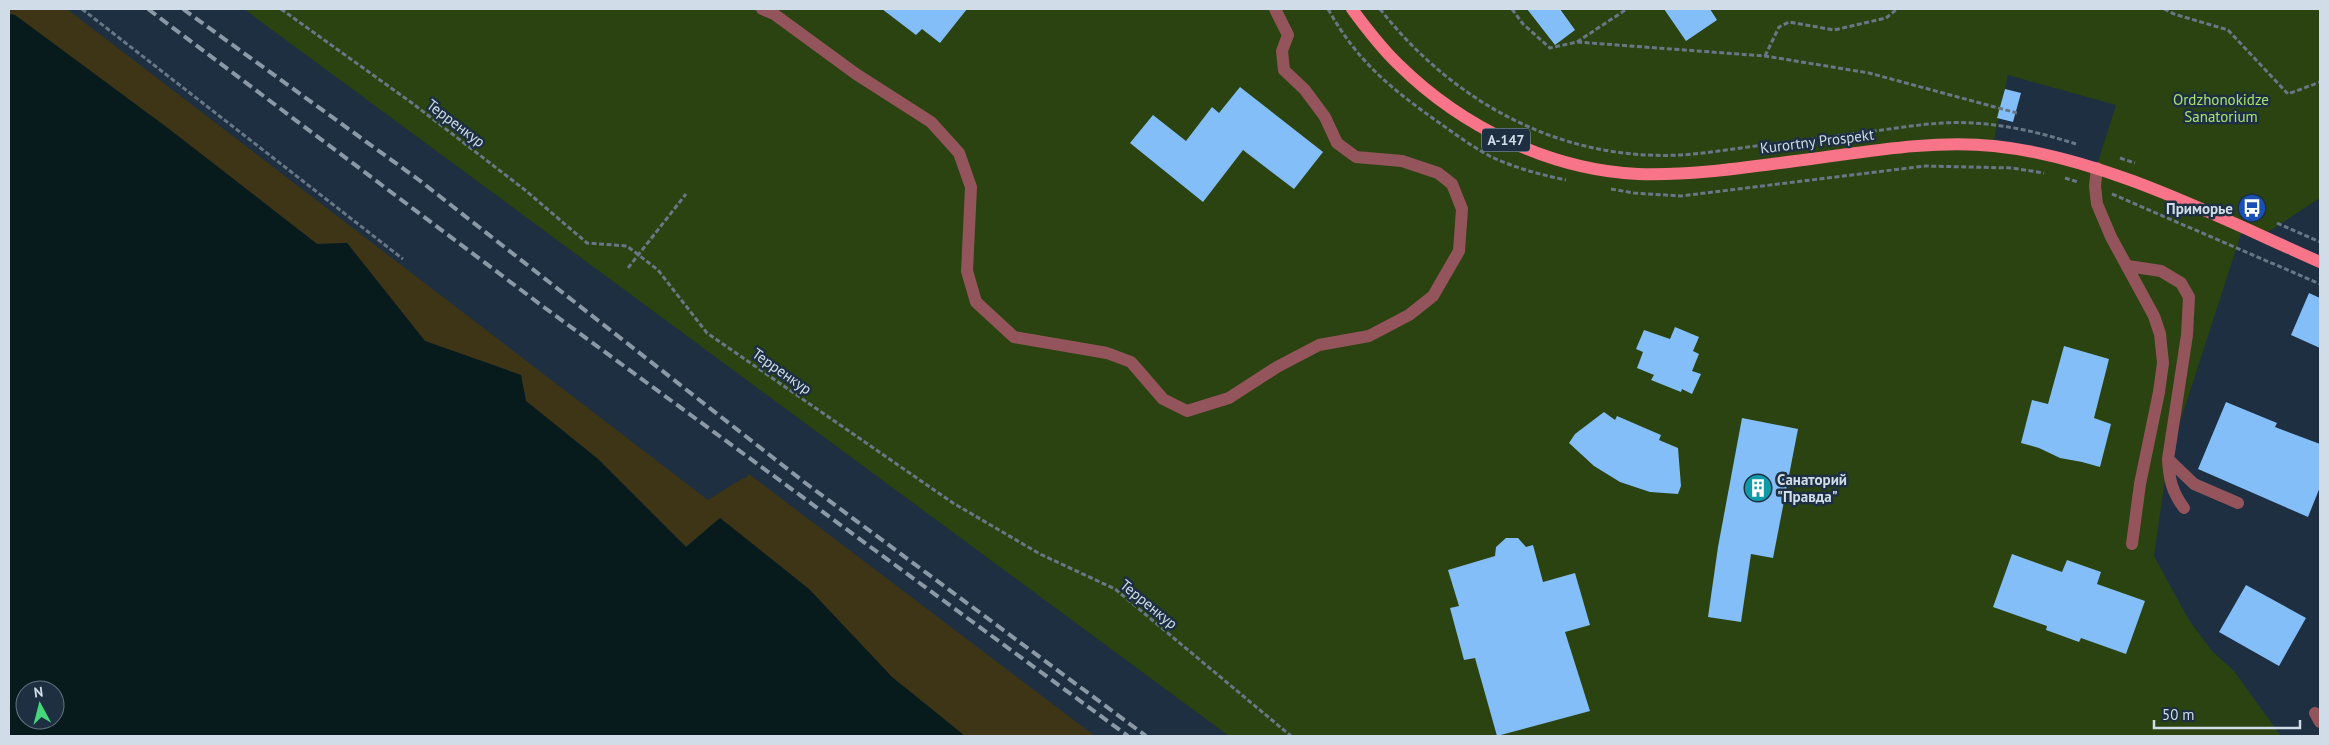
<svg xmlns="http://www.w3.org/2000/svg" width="2329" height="745" font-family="'PT Sans',sans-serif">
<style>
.green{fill:#2b4310;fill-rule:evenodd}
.sand{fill:#3d3515}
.water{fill:#071b1d;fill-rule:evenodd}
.building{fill:#84bef8}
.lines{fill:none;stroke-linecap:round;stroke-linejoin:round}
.path{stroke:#687786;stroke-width:3;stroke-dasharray:5 2.5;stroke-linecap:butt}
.minor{stroke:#93545c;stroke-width:12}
.major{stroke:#f77489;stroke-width:12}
.rail{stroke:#8b99a7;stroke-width:4;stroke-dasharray:10 5;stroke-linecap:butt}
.labels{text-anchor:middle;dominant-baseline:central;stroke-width:5;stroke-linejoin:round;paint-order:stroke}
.shield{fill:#1d2f41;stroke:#9aa8b5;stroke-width:1}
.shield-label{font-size:14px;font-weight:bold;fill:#d0dce7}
.park-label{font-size:15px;fill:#a9e36e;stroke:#1d2f41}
.street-label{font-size:15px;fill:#d0dce7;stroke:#1d2f41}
.poi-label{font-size:15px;font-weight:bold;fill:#d0dce7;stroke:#1d2f41;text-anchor:end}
</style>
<rect width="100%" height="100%" fill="#1d2f41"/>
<path class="green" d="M 244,9 L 2320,9 L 2320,198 L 2268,232 L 2243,228 L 2168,459 L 2154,556 L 2189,620 L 2212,651 L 2234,671 L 2281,736 L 1229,736 ZM 2008,75 L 2116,105 L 2097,165 L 1994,140 Z"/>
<path class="sand" d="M 9,9 L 67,9 L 708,500 L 743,478 L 745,479 L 749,474 L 1095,736 L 965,736 L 892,677 L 809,589 L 720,518 L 686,547 L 598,459 L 526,401 L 521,375 L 425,341 L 347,243 L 317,244 L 169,129 L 15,15 L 9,14 Z"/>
<path class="water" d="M 9,14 L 15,15 L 169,129 L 317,244 L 347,243 L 425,341 L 521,375 L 526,401 L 598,459 L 686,547 L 720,518 L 809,589 L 892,677 L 965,736 L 9,736 ZM 25,690 L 55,690 L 55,720 L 25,720 Z"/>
<path class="building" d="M 882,9 L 967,9 L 940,43 L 922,29 L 916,35 Z
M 1527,9 L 1560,9 L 1575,30 L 1555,45 Z
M 1664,9 L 1710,9 L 1717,20 L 1686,41 Z
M 1240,87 L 1323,152 L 1294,189 L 1243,150 L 1203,202 L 1130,143 L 1153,115 L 1186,141 L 1212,107 L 1219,113 Z
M 2005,89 L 2021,93 L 2013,122 L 1997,118 Z
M 2309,293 L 2320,298 L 2320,348 L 2291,335 Z
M 1675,327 L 1699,337 L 1693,351 L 1699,354 L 1692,371 L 1701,374 L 1692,394 L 1682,389 L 1681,392 L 1651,380 L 1654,375 L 1637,368 L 1643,352 L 1636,349 L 1644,330 L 1670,339 Z
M 2064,346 L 2109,359 L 2094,418 L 2111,424 L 2100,467 L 2082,462 L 2060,458 L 2039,448 L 2021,443 L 2032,400 L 2048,404 Z
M 2226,402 L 2277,423 L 2275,427 L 2320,444 L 2320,487 L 2308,517 L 2198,469 Z
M 1604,412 L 1615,420 L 1617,416 L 1661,435 L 1659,440 L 1678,448 L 1681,486 L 1678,494 L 1650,492 L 1620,482 L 1594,466 L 1569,443 L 1575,434 Z
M 1742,418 L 1798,429 L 1773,558 L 1751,554 L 1741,622 L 1708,617 L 1718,547 Z
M 1506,538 L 1518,538 L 1526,547 L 1533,545 L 1543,582 L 1575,573 L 1590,625 L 1565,632 L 1590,711 L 1497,736 L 1475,658 L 1464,660 L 1450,608 L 1459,606 L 1448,570 L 1495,556 L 1496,547 Z
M 2012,554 L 2062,572 L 2067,560 L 2101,572 L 2097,584 L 2145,601 L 2126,654 L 2081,638 L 2079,642 L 2046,630 L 2047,626 L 1993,607 Z
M 2246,585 L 2306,618 L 2279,666 L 2219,632 Z"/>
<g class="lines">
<path class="path" d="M 82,9 L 403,259
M 281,9 L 412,103 L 525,190 L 587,243 L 627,246 L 658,270 L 707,333 L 953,503 L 1040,554 L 1115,589 L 1291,736
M 1328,9 C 1358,62 1389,87 1438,122 C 1457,135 1476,150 1496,159 C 1519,169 1542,175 1566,180
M 1380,9 C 1453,102 1560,161 1680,155 C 1702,154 1725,150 1748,147 C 1792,141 1837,136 1882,130 C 1911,126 1943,121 1973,123 C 2008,125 2042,133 2076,144
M 1512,9 L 1523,24 L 1550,48 L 1577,42 L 1765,56 L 1869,73 L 2017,113
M 2164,9 L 2174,14 L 2228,30 L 2288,94 L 2320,82
M 1577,42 L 1627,9
M 1765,56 L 1779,27 L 1789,22 L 1834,30 L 1886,18 L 1897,9
M 2120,158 L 2135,163
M 2065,178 L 2078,182
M 1611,189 L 1634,193 L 1681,196 L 1925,166 L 2012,168 L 2044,173
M 2112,194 L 2320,284
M 2277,223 L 2320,242
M 628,268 L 686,194"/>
<path class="minor" d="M 762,9 L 774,14 L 856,74 L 931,122 L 959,153 L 971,187 L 967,271 L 976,302 L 1014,337 L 1107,353 L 1131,362 L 1163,399 L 1187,411 L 1229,398 L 1277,367 L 1319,345 L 1369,336 L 1409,315 L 1433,296 L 1459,251 L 1462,209 L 1452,184 L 1438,173 L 1402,161 L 1356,157 L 1337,143 L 1325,117 L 1305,90 L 1284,70 L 1282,51 L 1288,35 L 1275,9
M 2097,168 L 2095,186 L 2097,204 L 2111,237 L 2154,316 L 2160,334 L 2163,363 L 2159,392 L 2140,484 L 2132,544
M 2128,266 L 2161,271 L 2181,283 L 2189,297 L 2187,335 L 2168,459 C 2169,479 2172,492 2184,508
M 2168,459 L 2194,484 L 2238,503
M 2315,713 L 2320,722"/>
<path class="major" d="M 1352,9 C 1366,28 1382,49 1399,65 C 1462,127 1550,170 1638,174 C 1696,176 1754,166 1811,159 C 1871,151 1934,140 1994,146 C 2103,157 2220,218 2320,262"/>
<path class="rail" d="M 148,9 L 545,308 L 1128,736
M 183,9 L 419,180 L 804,482 L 1146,736"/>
</g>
<defs>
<symbol id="bus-disc" viewBox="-11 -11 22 22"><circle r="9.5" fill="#1a4fb4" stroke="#1d2f41"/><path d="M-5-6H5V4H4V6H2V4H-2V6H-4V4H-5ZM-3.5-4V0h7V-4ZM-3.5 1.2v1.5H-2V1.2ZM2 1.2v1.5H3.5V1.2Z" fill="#fff"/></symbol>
<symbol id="building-disc" viewBox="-11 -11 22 22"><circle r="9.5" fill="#0f9aa8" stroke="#1d2f41"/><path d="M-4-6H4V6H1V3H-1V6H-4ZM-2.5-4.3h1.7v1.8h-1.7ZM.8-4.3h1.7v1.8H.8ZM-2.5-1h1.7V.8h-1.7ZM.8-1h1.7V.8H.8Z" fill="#fff"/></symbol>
</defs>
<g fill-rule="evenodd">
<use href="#bus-disc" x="2236" y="192" width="32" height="32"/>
<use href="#building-disc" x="1742" y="472" width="32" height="32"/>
</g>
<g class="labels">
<rect class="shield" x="1482" y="128.5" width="48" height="23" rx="4"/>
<g class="shield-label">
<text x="1506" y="140">А-147</text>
</g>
<g class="park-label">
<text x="2221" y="99">Ordzhonokidze<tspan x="2221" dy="17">Sanatorium</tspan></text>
</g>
<g class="street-label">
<text transform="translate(456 123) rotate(37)">Терренкур</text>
<text transform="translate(1817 141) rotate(-7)">Kurortny Prospekt</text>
<text transform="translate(782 371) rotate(35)">Терренкур</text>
<text transform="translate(1149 604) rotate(39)">Терренкур</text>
</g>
<g class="poi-label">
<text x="2233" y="208">Приморье</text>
<text x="1777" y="479" text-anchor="start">Санаторий<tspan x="1777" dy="17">"Правда"</tspan></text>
</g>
</g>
<rect width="2329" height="745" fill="none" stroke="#d0dce7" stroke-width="20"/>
<g transform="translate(40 705) rotate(353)"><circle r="24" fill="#1d2f41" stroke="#657483"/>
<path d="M0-4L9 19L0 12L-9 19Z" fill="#45d77a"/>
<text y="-8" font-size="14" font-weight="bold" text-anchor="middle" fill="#d0dce7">N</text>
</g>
<path d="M2154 720v8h146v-8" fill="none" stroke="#d0dce7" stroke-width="2.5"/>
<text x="2162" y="720" font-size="15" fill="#d0dce7" stroke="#1d2f41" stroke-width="4" paint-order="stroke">50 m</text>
</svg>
